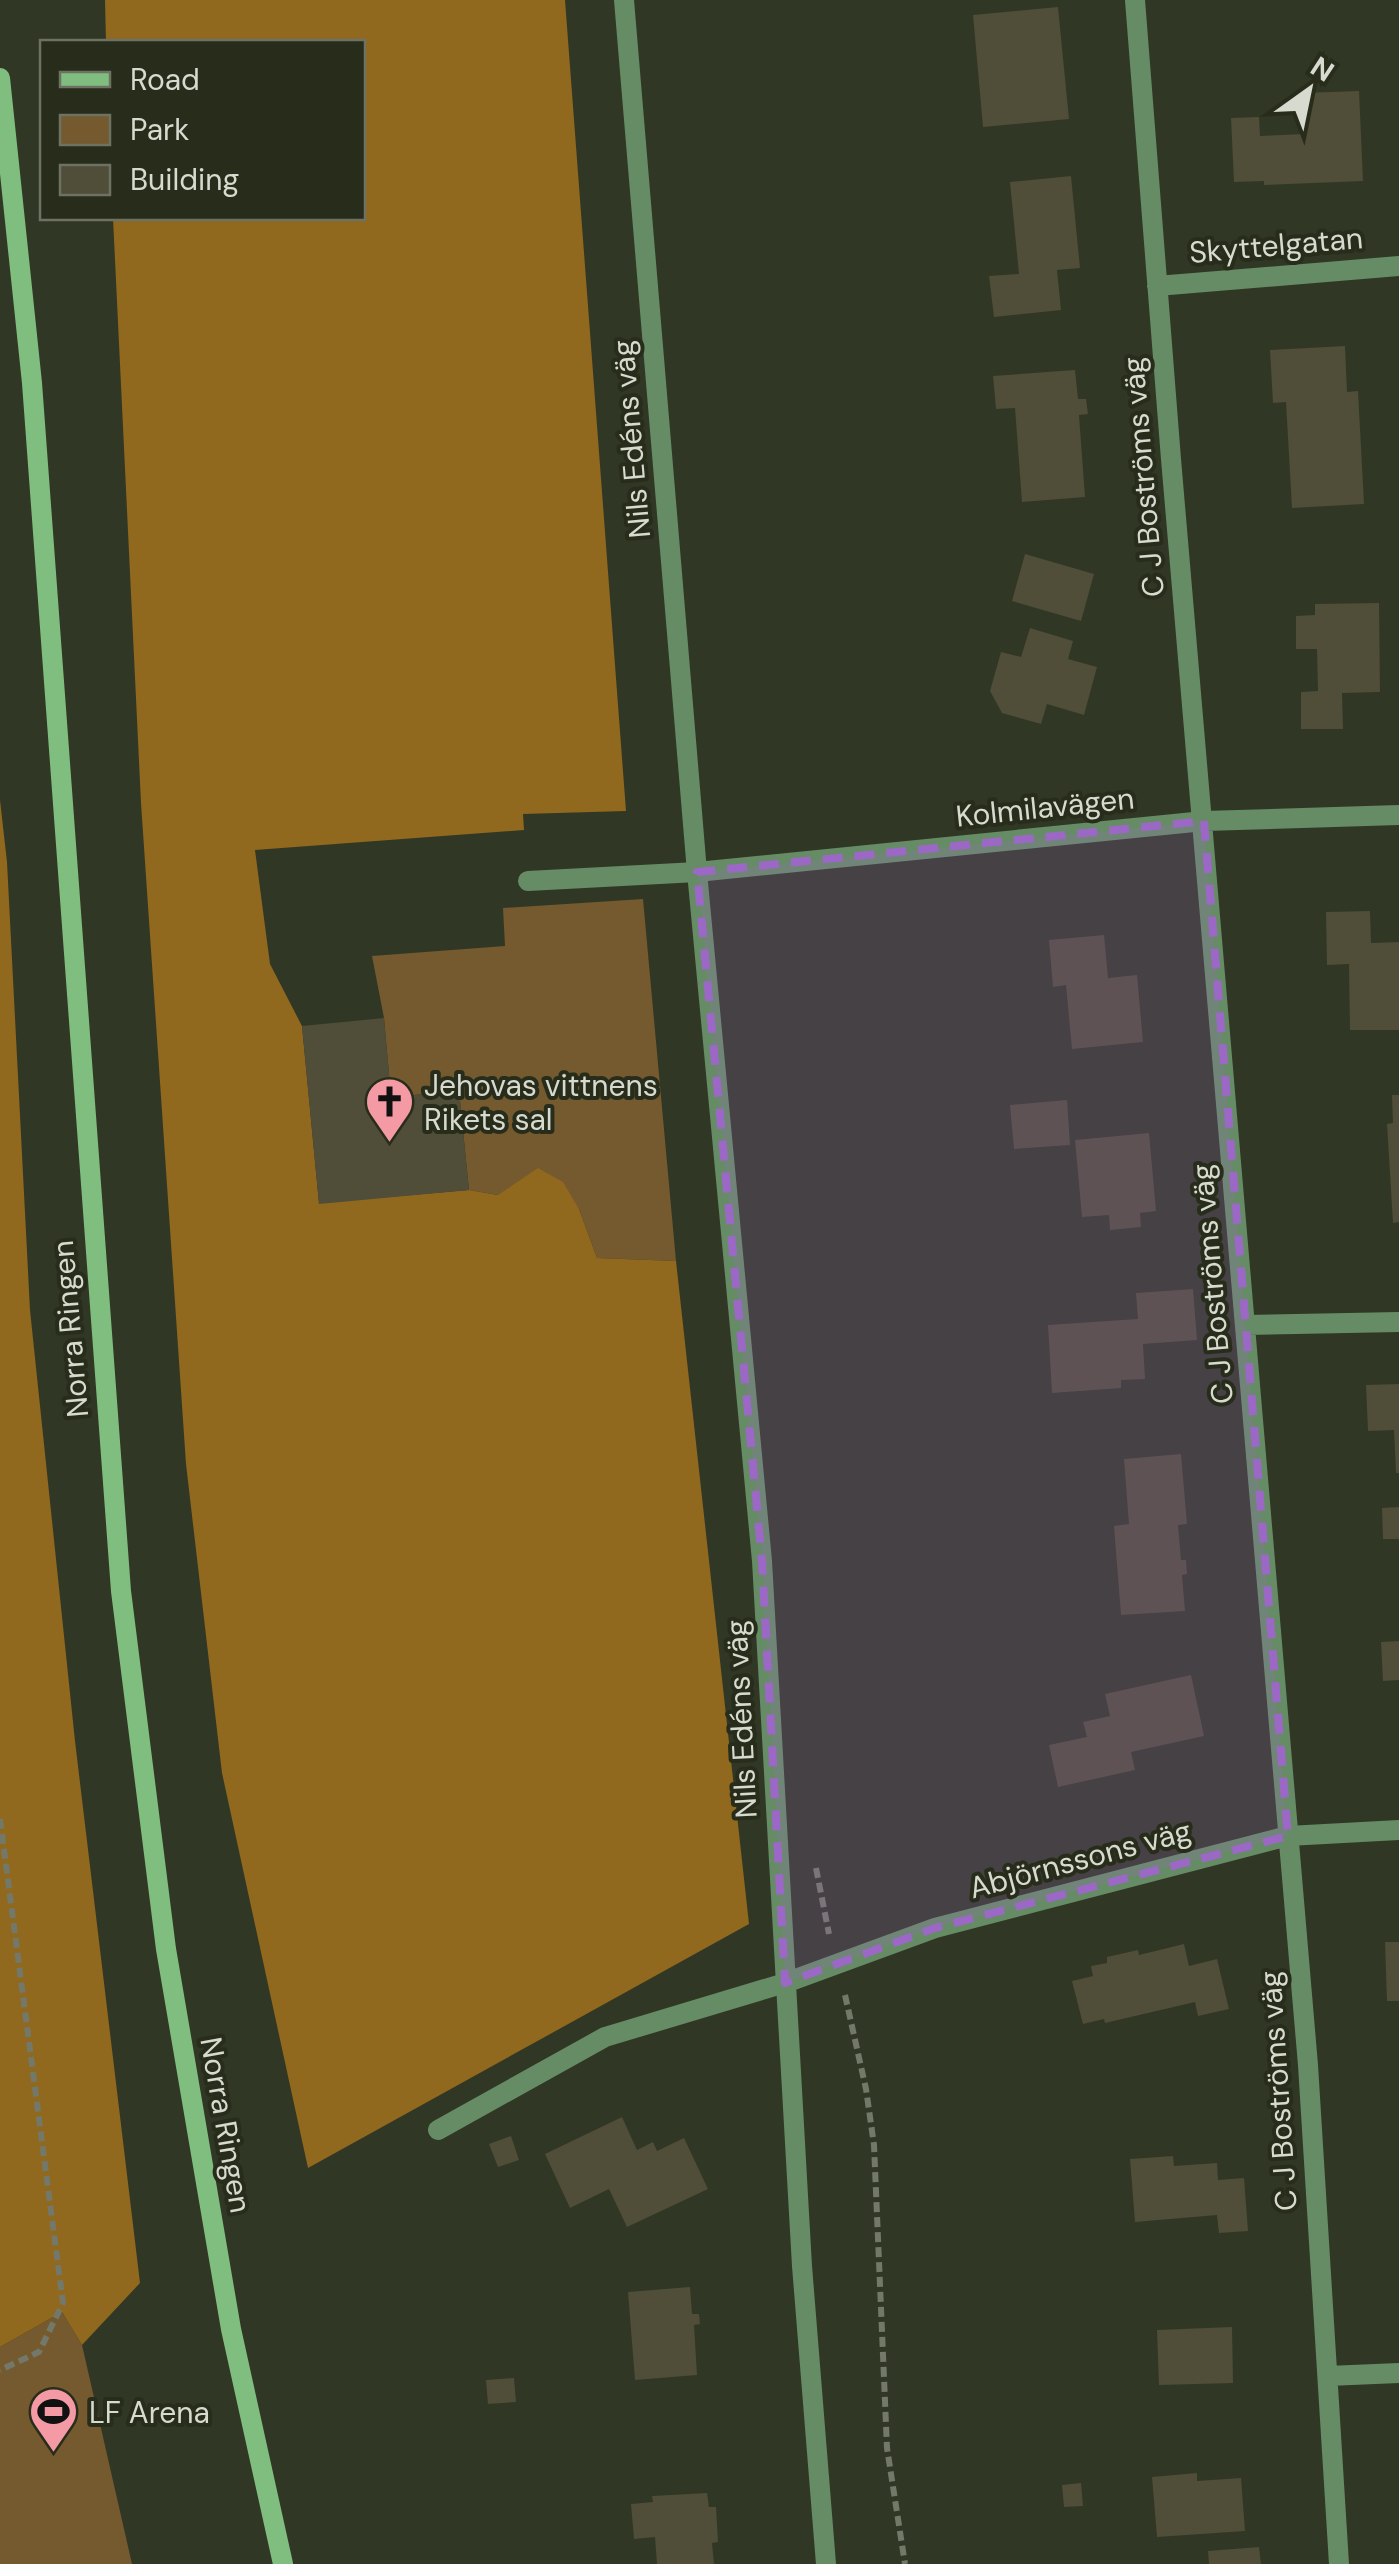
<svg xmlns="http://www.w3.org/2000/svg" width="1399" height="2564" font-family="'DM Sans',sans-serif">
<style>
.green{fill:#745a2e}
.forest{fill:#90681e}
.building{fill:#504d39}
.lines{fill:none;stroke-linecap:round;stroke-linejoin:round}
.path{stroke:#737869;stroke-width:6;stroke-dasharray:10 5;stroke-linecap:butt}
.service{stroke:#668c65;stroke-width:20}
.minor{stroke:#668c65;stroke-width:20}
.secondary{stroke:#80be7f;stroke-width:20}
.marked{fill:#9b69c5;fill-opacity:0.2;stroke:#9b69c5;stroke-width:8;stroke-dasharray:20 12;stroke-linejoin:round}
.labels{text-anchor:middle;dominant-baseline:central;stroke-width:8;stroke-linejoin:round;paint-order:stroke}
.street-label{font-size:30px;fill:#d6dacf;stroke:#282d1b}
.poi-label{font-size:30px;fill:#d6dacf;stroke:#282d1b;text-anchor:start}
</style>
<rect width="100%" height="100%" fill="#313725"/>
<path class="green" d="M 643,899 L 676,1261 L 597,1258 L 579,1209 L 469,1190 L 459,1091 L 391,1097 L 384,1018 L 372,956 L 505,946 L 503,908 Z
M 62,2312 L 82,2345 L 132,2564 L 0,2564 L 0,2347 Z"/>
<path class="forest" d="M 105,0 L 565,0 L 626,811 L 523,814 L 524,830 L 255,850 L 270,964 L 302,1026 L 319,1203 L 469,1190 L 498,1195 L 538,1168 L 563,1182 L 579,1209 L 597,1258 L 676,1261 L 749,1924 L 308,2168 L 222,1773 L 186,1464 L 141,803 L 113,218 L 362,218 L 362,42 L 106,42 Z
M 0,800 L 7,862 L 30,1310 L 75,1741 L 140,2283 L 82,2345 L 62,2312 L 0,2347 Z"/>
<path class="building" d="M 1058,7 L 1069,119 L 983,127 L 973,15 Z
M 1359,91 L 1363,181 L 1264,185 L 1264,181 L 1234,182 L 1231,118 L 1259,117 L 1260,136 L 1304,134 L 1302,93 Z
M 1071,176 L 1080,268 L 1057,270 L 1061,310 L 994,317 L 989,276 L 1019,274 L 1010,182 Z
M 1345,346 L 1347,392 L 1358,391 L 1364,504 L 1292,508 L 1286,402 L 1273,403 L 1270,350 Z
M 1075,370 L 1078,399 L 1086,399 L 1088,414 L 1079,415 L 1085,497 L 1022,502 L 1015,408 L 996,409 L 993,376 Z
M 1025,554 L 1094,574 L 1081,621 L 1012,601 Z
M 1379,603 L 1380,692 L 1342,693 L 1343,729 L 1301,729 L 1301,692 L 1318,691 L 1317,649 L 1296,649 L 1296,616 L 1315,615 L 1315,604 Z
M 1030,628 L 1073,641 L 1068,659 L 1097,667 L 1084,715 L 1047,704 L 1041,724 L 1002,713 L 990,691 L 1001,652 L 1021,657 Z
M 1370,911 L 1371,943 L 1399,942 L 1399,1030 L 1350,1030 L 1349,964 L 1327,965 L 1326,912 Z
M 1104,935 L 1108,978 L 1137,975 L 1143,1042 L 1072,1049 L 1066,985 L 1053,987 L 1049,940 Z
M 384,1018 L 391,1097 L 459,1091 L 469,1190 L 319,1204 L 302,1026 Z
M 1392,1095 L 1399,1095 L 1399,1222 L 1393,1223 L 1387,1124 L 1393,1123 Z
M 1067,1100 L 1070,1145 L 1014,1149 L 1010,1105 Z
M 1149,1133 L 1156,1211 L 1140,1213 L 1141,1227 L 1110,1230 L 1109,1215 L 1082,1217 L 1075,1140 Z
M 1193,1289 L 1197,1340 L 1143,1344 L 1145,1379 L 1121,1380 L 1121,1388 L 1052,1393 L 1048,1325 L 1138,1319 L 1136,1293 Z
M 1399,1384 L 1399,1473 L 1396,1473 L 1394,1430 L 1368,1431 L 1366,1385 Z
M 1181,1454 L 1187,1524 L 1178,1525 L 1181,1560 L 1186,1560 L 1187,1574 L 1182,1575 L 1185,1611 L 1121,1615 L 1114,1526 L 1129,1524 L 1124,1459 Z
M 1399,1507 L 1399,1539 L 1383,1539 L 1382,1508 Z
M 1399,1641 L 1399,1680 L 1383,1681 L 1381,1642 Z
M 1191,1675 L 1204,1736 L 1131,1752 L 1135,1770 L 1058,1787 L 1049,1745 L 1087,1737 L 1083,1722 L 1110,1716 L 1105,1694 Z
M 1385,1942 L 1399,1942 L 1399,2001 L 1387,2001 Z
M 1184,1944 L 1189,1966 L 1217,1959 L 1229,2009 L 1198,2016 L 1195,2002 L 1105,2023 L 1104,2019 L 1083,2024 L 1072,1981 L 1093,1976 L 1091,1966 L 1107,1963 L 1107,1957 L 1138,1950 L 1139,1955 Z
M 622,2117 L 637,2150 L 653,2142 L 657,2151 L 684,2138 L 708,2189 L 627,2227 L 609,2189 L 570,2208 L 545,2154 Z
M 511,2136 L 519,2160 L 498,2167 L 489,2144 Z
M 1173,2156 L 1174,2166 L 1217,2163 L 1218,2180 L 1244,2178 L 1248,2231 L 1219,2233 L 1217,2215 L 1135,2222 L 1130,2159 Z
M 690,2287 L 692,2314 L 699,2314 L 700,2324 L 694,2325 L 697,2375 L 635,2380 L 628,2292 Z
M 1232,2327 L 1233,2383 L 1159,2385 L 1157,2330 Z
M 514,2378 L 516,2402 L 488,2404 L 486,2380 Z
M 1197,2473 L 1197,2481 L 1241,2478 L 1245,2531 L 1157,2537 L 1152,2477 Z
M 1081,2483 L 1083,2506 L 1064,2507 L 1062,2485 Z
M 707,2493 L 709,2507 L 716,2507 L 718,2542 L 712,2543 L 714,2564 L 657,2564 L 655,2537 L 634,2539 L 631,2504 L 653,2502 L 652,2496 Z
M 1259,2547 L 1261,2564 L 1209,2564 L 1208,2551 Z"/>
<g class="lines">
<path class="path" d="M 0,1819 L 63,2303 L 39,2352 L 0,2370
M 816,1868 L 829,1934
M 845,1995 L 866,2089 L 874,2145 L 887,2448 L 905,2564"/>
<path class="service" d="M 528,881 L 697,872
M 438,2130 L 605,2037 L 785,1983"/>
<path class="minor" d="M 624,0 L 697,872 L 762,1561 L 802,2266 L 826,2564
M 1135,0 L 1171,459 L 1308,2065 L 1339,2564
M 1157,286 L 1399,266
M 697,872 L 1204,821 L 1399,815
M 1245,1325 L 1399,1322
M 785,1983 L 935,1928 L 1288,1836 L 1399,1830
M 1328,2376 L 1399,2373"/>
<path class="secondary" d="M 0,78 L 32,383 L 121,1591 L 166,1949 L 231,2329 L 283,2564"/>
</g>
<path class="marked" d="M 1204,821 L 1288,1836 L 935,1928 L 785,1983 L 762,1561 L 697,872 Z"/>
<defs>
<symbol id="church-pin" viewBox="-11 -11 22 30"><path d="M0 17L-7.5 6A9.5 9.5 0 1 1 7.5 6Z" fill="#f49aa4" stroke="#282d1b"/><path d="M-1.2-6h2.4v3.5h3.3v2.4h-3.3V6h-2.4V-.1h-3.3v-2.4h3.3Z" fill="#111"/></symbol>
<symbol id="stadium-pin" viewBox="-11 -11 22 30"><path d="M0 17L-7.5 6A9.5 9.5 0 1 1 7.5 6Z" fill="#f49aa4" stroke="#282d1b"/><path d="M0-5a6.5 5 0 1 0 0 10a6.5 5 0 1 0 0-10ZM-3.5-1.8h7v3.6h-7Z" fill="#111"/></symbol>
</defs>
<g fill-rule="evenodd">
<use href="#church-pin" x="362" y="1074" width="55" height="75"/>
<use href="#stadium-pin" x="26" y="2384" width="55" height="75"/>
</g>
<g class="labels">
<g class="street-label">
<text transform="translate(1276 245) rotate(-5)">Skyttelgatan</text>
<text transform="translate(631 439) rotate(-95)">Nils Edéns väg</text>
<text transform="translate(1143 477) rotate(-95)">C J Boströms väg</text>
<text transform="translate(1045 807) rotate(-6)">Kolmilavägen</text>
<text transform="translate(1212 1284) rotate(-95)">C J Boströms väg</text>
<text transform="translate(70 1329) rotate(-95)">Norra Ringen</text>
<text transform="translate(741 1719) rotate(-93)">Nils Edéns väg</text>
<text transform="translate(1080 1859) rotate(-15)">Abjörnssons väg</text>
<text transform="translate(1278 2091) rotate(-94)">C J Boströms väg</text>
<text transform="translate(226 2125) rotate(80)">Norra Ringen</text>
</g>
<g class="poi-label">
<text x="424" y="1085">Jehovas vittnens<tspan x="424" dy="34">Rikets sal</tspan></text>
<text x="89" y="2412">LF Arena</text>
</g>
</g>
<rect x="40" y="40" width="325" height="180" fill="#282d1b" stroke="#6e7263" stroke-width="2.5"/>
<rect x="60" y="72" width="50" height="15" fill="#80be7f" stroke="#6e7263" stroke-width="2.5"/>
<text x="130" y="90" font-size="30" fill="#d6dacf">Road</text>
<rect x="60" y="115" width="50" height="30" fill="#745a2e" stroke="#6e7263" stroke-width="2.5"/>
<text x="130" y="140" font-size="30" fill="#d6dacf">Park</text>
<rect x="60" y="165" width="50" height="30" fill="#504d39" stroke="#6e7263" stroke-width="2.5"/>
<text x="130" y="190" font-size="30" fill="#d6dacf">Building</text>
<g transform="translate(1309 90) rotate(33)" stroke="#282d1b" stroke-width="8" paint-order="stroke">
<path d="M0-8L18 38L0 25L-18 38Z" fill="#d6dacf"/>
<text y="-15" font-size="28" font-weight="bold" text-anchor="middle" fill="#d6dacf">N</text>
</g>
</svg>
